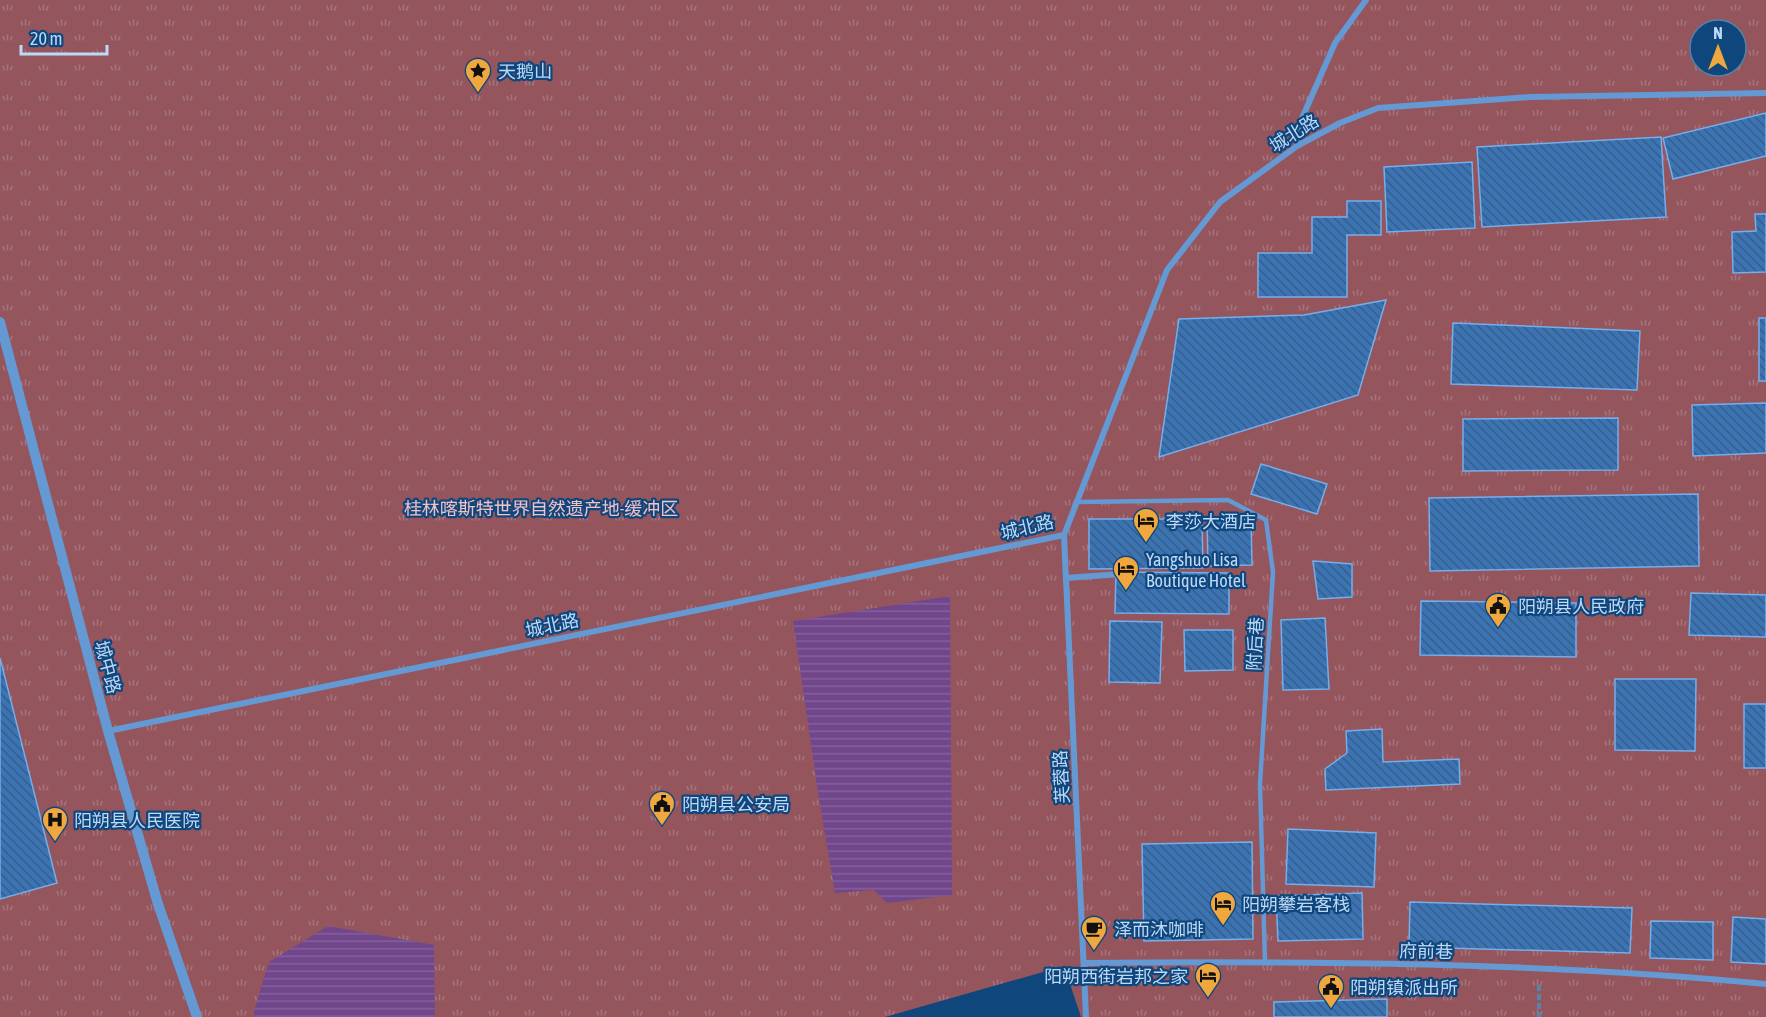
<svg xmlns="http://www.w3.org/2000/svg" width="1766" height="1017" font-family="'Asap Condensed','Noto Sans SC',sans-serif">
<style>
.park{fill:url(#park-tufts);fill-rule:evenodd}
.water{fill:url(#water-rules)}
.building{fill:url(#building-back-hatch);stroke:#77adea;stroke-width:1.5}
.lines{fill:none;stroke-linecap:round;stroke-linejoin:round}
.path{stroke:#5783af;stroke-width:4;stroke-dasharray:6 3;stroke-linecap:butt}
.service{stroke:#6499d4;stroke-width:4.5}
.minor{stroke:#6499d4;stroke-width:6}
.tertiary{stroke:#6499d4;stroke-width:10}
.labels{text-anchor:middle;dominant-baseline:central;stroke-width:4.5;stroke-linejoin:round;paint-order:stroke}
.poi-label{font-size:18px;fill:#bdd9f8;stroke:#0f467c;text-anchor:start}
.street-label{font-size:18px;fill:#bdd9f8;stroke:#0f467c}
.park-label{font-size:18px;fill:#f3c0c5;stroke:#0f467c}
</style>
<defs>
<pattern id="park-tufts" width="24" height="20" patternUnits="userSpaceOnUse" patternTransform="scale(1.5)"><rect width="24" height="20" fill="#94555d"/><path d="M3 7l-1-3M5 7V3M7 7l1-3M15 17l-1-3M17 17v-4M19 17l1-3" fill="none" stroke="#a5757d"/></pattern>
<pattern id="water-rules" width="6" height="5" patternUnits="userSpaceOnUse" patternTransform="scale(1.5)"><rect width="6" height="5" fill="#72468b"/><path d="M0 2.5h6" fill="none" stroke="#84609c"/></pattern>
<pattern id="building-back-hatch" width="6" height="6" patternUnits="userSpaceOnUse" patternTransform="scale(1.5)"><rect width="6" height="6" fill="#3a74b4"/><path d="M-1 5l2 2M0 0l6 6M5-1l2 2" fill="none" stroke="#3a5d84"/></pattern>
</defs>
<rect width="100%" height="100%" fill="#0f467c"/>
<path class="park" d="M 0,0 L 1766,0 L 1766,1017 L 1081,1017 L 1064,966 L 885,1017 L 0,1017 ZM 1700,30 L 1736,30 L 1736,66 L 1700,66 Z"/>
<path class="water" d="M 950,596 L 952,895 L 887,903 L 874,890 L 835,893 L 818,792 L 793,621 Z
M 328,926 L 434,945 L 435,1017 L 254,1017 L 254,1011 L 269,962 Z"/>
<path class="building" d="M 1766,113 L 1766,156 L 1673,179 L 1663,138 Z
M 1661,137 L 1666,217 L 1482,227 L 1477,147 Z
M 1472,162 L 1475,228 L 1387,232 L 1384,167 Z
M 1347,201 L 1381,201 L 1381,235 L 1347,235 L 1347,297 L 1258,297 L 1258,253 L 1312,253 L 1312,217 L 1347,217 Z
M 1755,214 L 1766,214 L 1766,272 L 1733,273 L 1732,232 L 1756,231 Z
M 1386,300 L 1358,395 L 1159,457 L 1179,319 L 1304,315 Z
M 1759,318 L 1766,318 L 1766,381 L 1759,381 Z
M 1453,323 L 1640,331 L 1637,390 L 1451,384 Z
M 1766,403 L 1766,453 L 1693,456 L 1692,405 Z
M 1618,418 L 1618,470 L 1463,471 L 1463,419 Z
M 1261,464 L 1327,484 L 1317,514 L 1251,494 Z
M 1698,494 L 1699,566 L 1430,571 L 1429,498 Z
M 1089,519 L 1202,519 L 1203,568 L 1089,569 Z
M 1251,519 L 1252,565 L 1208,566 L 1207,520 Z
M 1313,561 L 1352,564 L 1352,597 L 1318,599 Z
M 1116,572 L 1229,573 L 1229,614 L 1115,613 Z
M 1691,593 L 1766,595 L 1766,637 L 1689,635 Z
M 1421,601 L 1576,603 L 1576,657 L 1420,655 Z
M 1325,618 L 1329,689 L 1283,690 L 1281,620 Z
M 1110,621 L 1162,622 L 1160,683 L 1109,682 Z
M 1184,630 L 1233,630 L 1233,670 L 1185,671 Z
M 0,658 L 57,883 L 0,899 Z
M 1615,679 L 1696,679 L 1695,751 L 1615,750 Z
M 1744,704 L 1766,704 L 1766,768 L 1744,768 Z
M 1382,729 L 1383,762 L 1459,759 L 1460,784 L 1326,790 L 1325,769 L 1347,753 L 1346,731 Z
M 1288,829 L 1376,833 L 1374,887 L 1286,884 Z
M 1252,842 L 1253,939 L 1144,941 L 1142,844 Z
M 1362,893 L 1363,939 L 1278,941 L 1276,896 Z
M 1410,902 L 1632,908 L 1630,953 L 1409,947 Z
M 1733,917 L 1766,919 L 1766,964 L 1731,962 Z
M 1651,921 L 1713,922 L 1713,960 L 1650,958 Z
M 1387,999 L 1387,1017 L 1274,1017 L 1274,1002 Z"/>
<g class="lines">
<path class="path" d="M 1539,985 L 1539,1017"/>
<path class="service" d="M 1078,502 L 1228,500 L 1266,520 L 1273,572 L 1260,784 L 1265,962"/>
<path class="minor" d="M 1297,146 L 1296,132 L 1335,43 L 1366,0
M 1064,535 L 1066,582
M 108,731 L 1064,535 L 1167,270 L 1220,202 L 1297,146 L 1340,123 L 1378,108 L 1531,97 L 1766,93
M 1084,963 C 1312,961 1540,962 1766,984
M 1086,1017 L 1066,578 L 1121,574"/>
<path class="tertiary" d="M 0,322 L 108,731 L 158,904 L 197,1017"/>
</g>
<defs>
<symbol id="sight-pin" viewBox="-11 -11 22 30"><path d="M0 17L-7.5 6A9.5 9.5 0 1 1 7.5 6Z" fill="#efa73e" stroke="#0f467c"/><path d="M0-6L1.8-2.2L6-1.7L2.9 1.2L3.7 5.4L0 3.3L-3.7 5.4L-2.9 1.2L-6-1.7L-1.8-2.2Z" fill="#111"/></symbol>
<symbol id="hotel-pin" viewBox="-11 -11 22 30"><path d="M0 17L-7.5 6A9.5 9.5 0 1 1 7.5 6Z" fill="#efa73e" stroke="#0f467c"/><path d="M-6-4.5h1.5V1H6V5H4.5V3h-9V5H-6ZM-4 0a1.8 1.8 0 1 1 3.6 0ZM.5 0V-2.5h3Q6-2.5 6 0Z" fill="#111"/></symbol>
<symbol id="civic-pin" viewBox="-11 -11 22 30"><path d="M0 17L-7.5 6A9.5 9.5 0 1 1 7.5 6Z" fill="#efa73e" stroke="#0f467c"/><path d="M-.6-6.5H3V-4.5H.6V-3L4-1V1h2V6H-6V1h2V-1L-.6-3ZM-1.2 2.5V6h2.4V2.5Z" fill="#111"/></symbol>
<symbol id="hospital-pin" viewBox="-11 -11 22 30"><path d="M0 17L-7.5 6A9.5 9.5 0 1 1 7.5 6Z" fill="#efa73e" stroke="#0f467c"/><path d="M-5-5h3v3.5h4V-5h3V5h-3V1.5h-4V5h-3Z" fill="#111"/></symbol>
<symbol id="cafe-pin" viewBox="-11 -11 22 30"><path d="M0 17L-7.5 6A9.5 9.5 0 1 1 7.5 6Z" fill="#efa73e" stroke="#0f467c"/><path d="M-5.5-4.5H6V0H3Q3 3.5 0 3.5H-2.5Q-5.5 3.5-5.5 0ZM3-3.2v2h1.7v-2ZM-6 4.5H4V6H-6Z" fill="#111"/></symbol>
</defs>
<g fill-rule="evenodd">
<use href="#sight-pin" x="463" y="56" width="30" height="40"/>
<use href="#hotel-pin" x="1131" y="506" width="30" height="40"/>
<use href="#hotel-pin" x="1111" y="554" width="30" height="40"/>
<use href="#civic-pin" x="1483" y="591" width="30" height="40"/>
<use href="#civic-pin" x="647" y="789" width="30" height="40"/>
<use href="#hospital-pin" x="40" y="805" width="30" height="40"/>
<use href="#hotel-pin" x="1208" y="889" width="30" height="40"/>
<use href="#cafe-pin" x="1079" y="914" width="30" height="40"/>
<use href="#hotel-pin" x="1193" y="961" width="30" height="40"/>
<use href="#civic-pin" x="1316" y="972" width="30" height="40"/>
</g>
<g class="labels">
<g class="poi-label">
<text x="498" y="71">天鹅山</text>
<text x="1166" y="521">李莎大酒店</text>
<text x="1146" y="559">Yangshuo Lisa<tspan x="1146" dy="21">Boutique Hotel</tspan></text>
<text x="1518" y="606">阳朔县人民政府</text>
<text x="682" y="804">阳朔县公安局</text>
<text x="74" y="820">阳朔县人民医院</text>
<text x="1242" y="904">阳朔攀岩客栈</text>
<text x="1114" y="929">泽而沐咖啡</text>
<text x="1188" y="976" text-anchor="end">阳朔西街岩邦之家</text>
<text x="1350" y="987">阳朔镇派出所</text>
</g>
<g class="street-label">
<text transform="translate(1294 133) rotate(-32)">城北路</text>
<text transform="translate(1027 527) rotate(-13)">城北路</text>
<text transform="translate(552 625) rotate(-12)">城北路</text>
<text transform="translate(1255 644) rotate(-87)">附后巷</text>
<text transform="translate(108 667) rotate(75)">城中路</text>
<text transform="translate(1061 777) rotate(-93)">芙蓉路</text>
<text transform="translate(1426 951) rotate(1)">府前巷</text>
</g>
<g class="park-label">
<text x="541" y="508">桂林喀斯特世界自然遗产地-缓冲区</text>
</g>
</g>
<g transform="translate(1718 48)"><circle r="28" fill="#0f467c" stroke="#5581ae" stroke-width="1.5"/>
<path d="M0-4.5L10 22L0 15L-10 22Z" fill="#efa73e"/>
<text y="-9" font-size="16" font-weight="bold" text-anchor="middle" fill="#bdd9f8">N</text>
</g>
<path d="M21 45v9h86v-9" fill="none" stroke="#bdd9f8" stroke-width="3"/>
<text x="30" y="45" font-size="18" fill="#bdd9f8" stroke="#0f467c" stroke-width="4.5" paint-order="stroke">20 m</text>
</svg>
